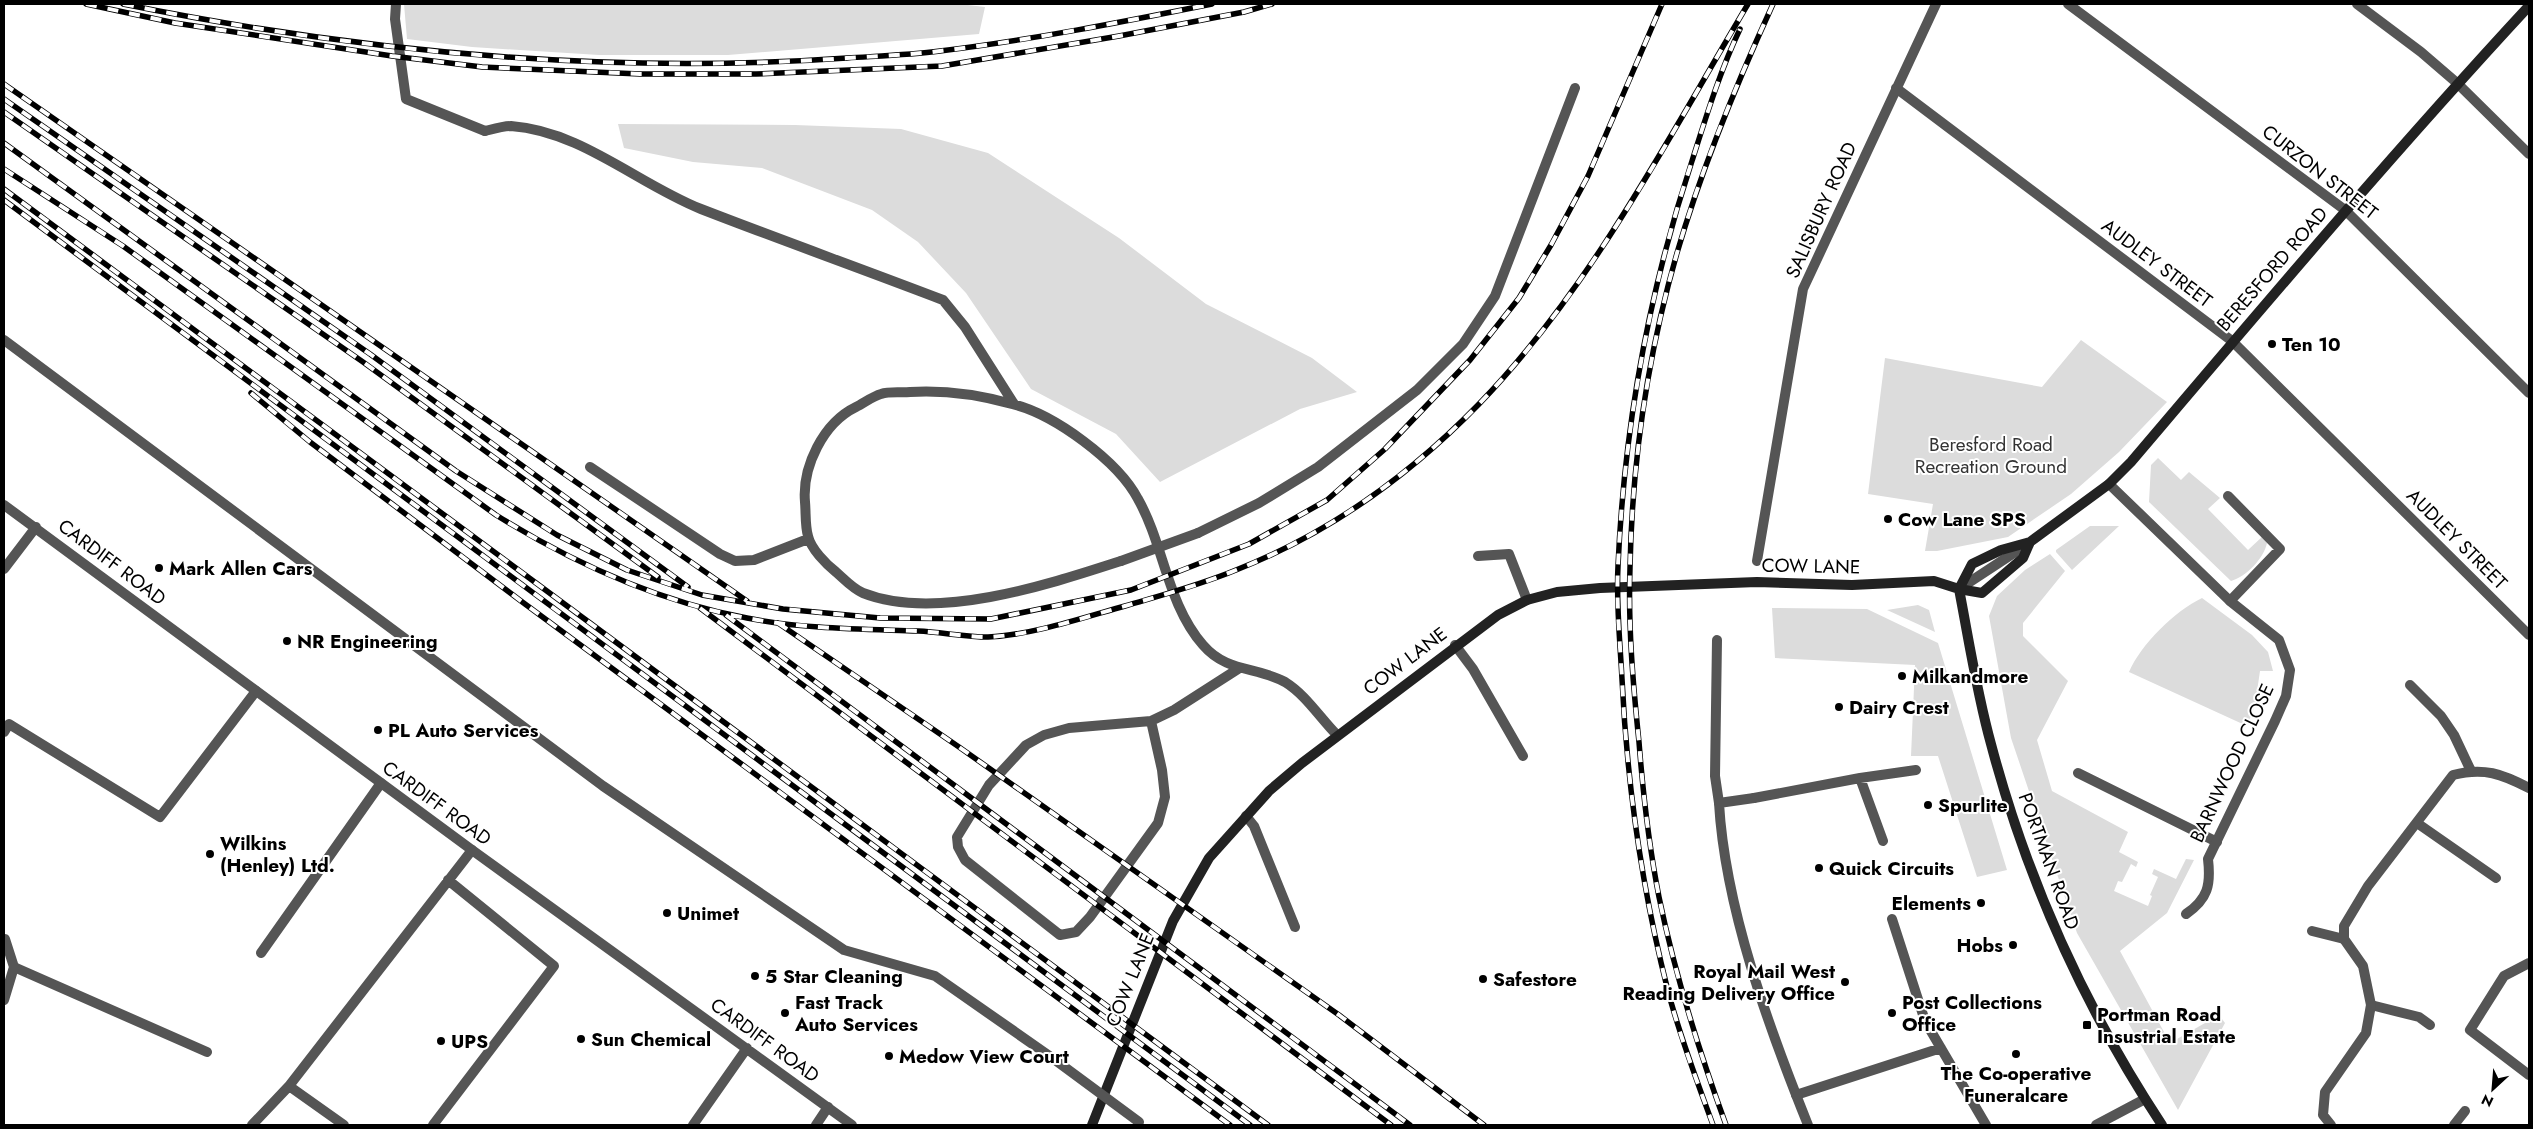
<svg xmlns="http://www.w3.org/2000/svg" width="2533" height="1129" font-family="Jost,sans-serif">
<style>
.green{fill:#dcdcdc}
.lines{fill:none;stroke-linecap:round;stroke-linejoin:round}
.lane{stroke:#555;stroke-width:10}
.street{stroke:#555;stroke-width:10}
.secondary{stroke:#222;stroke-width:10}
.rail-casing{stroke:#000;stroke-width:5.5}
.rail{stroke:#fff;stroke-width:4;stroke-dasharray:11;stroke-linecap:butt}
.lane-bridge{stroke:#555;stroke-width:10}
.poi-dot{fill:#000;stroke:#fff;stroke-width:2}
.labels{text-anchor:middle;dominant-baseline:central;stroke-width:4;stroke-linejoin:round;paint-order:stroke}
.street-label{font-size:19px;fill:#000;stroke:#fff}
.poi-label{font-size:19px;font-weight:bold;fill:#000;stroke:#fff;text-anchor:start}
.park-label{font-size:19px;fill:#333;stroke:#fff}
</style>
<rect width="100%" height="100%" fill="#fff"/>
<path class="green" d="M 404,4 L 959,4 L 985,7 L 979,34 L 728,55 L 599,55 L 472,47 L 407,39 Z
M 618,124 L 795,125 L 901,129 L 988,153 L 1119,238 L 1206,304 L 1312,358 L 1357,392 L 1300,409 L 1160,482 L 1116,434 L 1031,389 L 966,293 L 918,242 L 872,210 L 762,168 L 693,162 L 624,148 Z
M 2081,340 L 2167,402 L 2119,452 L 2071,494 L 2008,537 L 1937,551 L 1925,551 L 1933,504 L 1868,494 L 1885,358 L 2042,387 Z
M 2158,458 L 2181,480 L 2189,472 L 2220,498 L 2208,509 L 2248,550 L 2263,536 L 2267,543 C 2264,558 2246,577 2231,581 L 2149,502 L 2151,465 Z
M 2090,526 L 2119,526 L 2072,570 L 2056,552 L 2056,550 Z
M 2050,554 L 2065,571 L 2023,623 L 2023,636 L 2068,681 L 2037,740 L 2052,791 L 2128,832 L 2119,852 L 2138,862 L 2136,867 L 2131,864 L 2122,882 L 2118,881 L 2114,891 L 2148,906 L 2152,896 L 2150,895 L 2158,877 L 2152,874 L 2154,869 L 2176,879 L 2186,859 L 2194,860 L 2167,913 L 2120,951 L 2170,1043 L 2219,1015 L 2225,1023 L 2178,1110 L 2077,933 L 2011,738 L 1989,616 L 1997,596 L 2025,570 Z
M 2202,598 L 2252,635 L 2268,652 L 2273,671 L 2260,671 L 2255,705 L 2247,726 L 2129,672 C 2141,644 2175,611 2202,598 Z
M 1918,605 L 1929,610 L 1935,632 L 1887,610 Z
M 1772,608 L 1867,609 L 1938,643 L 2007,870 L 1977,877 L 1938,756 L 1911,756 L 1915,665 L 1775,658 Z"/>
<g class="lines">
<path class="lane" d="M 485,131 C 493,129 503,126 511,126 C 581,131 638,184 701,209 C 781,240 862,269 943,300 L 965,327 L 1014,404
M 4,340 L 603,786 L 844,950 L 935,976 L 1051,1057
M 590,467 L 720,554 L 735,561 L 754,560 L 808,539
M 2228,496 L 2280,549 L 2230,601
M 1198,533 L 1259,503 L 1318,467 L 1417,390 L 1463,344 L 1495,296 L 1575,88
M 1478,556 L 1509,554 L 1527,600
M 1121,561 C 1050,584 936,622 863,593 C 853,589 844,579 836,572 C 826,564 811,549 808,536 C 805,526 806,513 805,502 C 802,467 823,423 856,407 C 864,403 873,396 881,394 C 890,391 901,393 910,392 C 943,390 980,395 1012,404 C 1054,414 1118,461 1138,499 C 1164,545 1167,604 1203,645 C 1227,673 1256,666 1285,682 C 1306,695 1320,718 1337,735
M 1959,589 L 2029,543
M 1717,640 L 1715,776 L 1719,803
M 1455,645 L 1473,669 L 1523,756
M 1151,721 L 1162,770 L 1165,797 L 1158,823 L 1090,917 L 1076,932 L 1060,935 L 965,860 L 958,847 L 957,837 L 989,785 L 1026,745 L 1044,735 L 1069,728 Z
M 1151,721 L 1174,710 L 1238,669
M 4,732 L 9,724 L 160,817 L 256,691
M 2078,773 L 2217,842
M 1860,778 L 1883,841
M 1754,798 L 1860,778 L 1916,770
M 1246,816 L 1254,826 L 1295,927
M 2417,823 L 2496,878
M 1892,919 L 1925,1021 L 1986,1125
M 2312,931 L 2344,939
M 261,953 L 381,783
M 14,967 L 207,1052
M 2371,1005 L 2419,1017 L 2430,1025
M 1796,1095 L 1941,1048
M 252,1125 L 289,1086
M 344,1125 L 289,1086 L 472,850
M 433,1125 L 554,966 L 448,880
M 816,1125 L 828,1107
M 2454,1125 L 2465,1111"/>
<path class="street" d="M 396,4 L 395,19 L 406,99 L 485,131
M 2068,4 L 2345,210 L 2529,393
M 2357,4 L 2421,52 L 2457,83 L 2529,154
M 1896,88 L 2232,341 L 2529,635
M 2109,484 L 2230,601 L 2279,640 L 2290,670 L 2286,696 L 2275,721 L 2208,859 C 2211,885 2208,899 2186,914
M 4,505 L 472,850 L 852,1125
M 1757,561 L 1803,289 L 1936,4
M 4,569 L 36,527
M 2410,685 L 2441,716 L 2454,735 L 2471,771
M 1754,798 L 1719,803 C 1725,908 1769,1028 1808,1125
M 2529,963 L 2504,976 L 2470,1030 L 2529,1075
M 4,1000 L 14,967 L 5,939
M 693,1125 L 747,1048
M 2096,1125 L 2145,1099
M 2331,1125 L 2323,1115 L 2325,1092 L 2366,1033 L 2371,1005 L 2363,966 L 2344,939 L 2344,926 L 2368,886 L 2453,775 C 2484,767 2502,774 2529,788"/>
<path class="secondary" d="M 1959,589 L 1972,564 L 2001,550 L 2030,542 L 2109,484 L 2131,462 C 2262,308 2392,154 2529,6
M 1959,589 C 1969,641 1977,694 1991,744 C 2027,880 2085,1008 2162,1125
M 1092,1125 L 1173,921 L 1209,858 L 1269,791 L 1302,763 L 1498,615 L 1527,600 L 1557,592 L 1600,588 L 1757,582 L 1852,585 L 1934,581 L 1959,589 L 1982,593 L 2023,558 L 2030,542"/>
<defs>
<path id="rail" d="M 86,4 L 175,23 L 392,56 L 482,67 L 640,74 L 756,74 L 942,66 L 1119,36 L 1244,12 L 1272,4
M 123,4 C 362,52 604,75 847,58 C 878,56 909,55 940,51 C 1031,40 1122,22 1212,4
M 4,84 L 747,601
M 4,99 L 370,354 L 688,587
M 4,112 L 363,362 L 658,577
M 4,143 L 456,471 L 557,535 L 627,570 L 702,595 L 783,609 L 880,618 L 991,619 L 1131,590 L 1249,544 L 1327,500 L 1385,449 L 1470,360 L 1519,298 L 1551,245 L 1588,176 L 1662,4
M 4,169 L 123,246 L 496,515 C 573,563 657,601 747,618 C 803,629 861,629 918,631 C 941,632 965,637 988,637 C 1032,635 1082,618 1125,606 C 1162,595 1200,585 1236,570 C 1328,534 1410,475 1479,404 C 1591,288 1666,142 1748,4
M 4,189 L 1268,1125
M 4,200 L 1250,1125
M 251,393 L 310,442 L 525,604 L 1230,1125
M 700,608 L 1391,1125
M 726,615 L 1410,1125
M 778,623 L 959,747 L 1339,1015 L 1484,1125
M 1713,1125 C 1697,1081 1680,1037 1668,991 C 1642,889 1627,784 1622,679 C 1620,641 1616,604 1618,566 C 1624,430 1649,291 1692,161 C 1706,117 1720,71 1740,29
M 1726,1125 C 1699,1051 1675,975 1659,897 C 1649,846 1643,794 1639,742 C 1633,684 1628,626 1630,568 C 1632,462 1648,354 1677,253 C 1702,167 1736,85 1773,4"/>
</defs>
<use href="#rail" class="rail-casing"/>
<use href="#rail" class="rail"/>
<path class="lane-bridge" d="M 1121,561 L 1198,533
M 1051,1057 L 1139,1122"/>
</g>
<g class="poi-dot">
<circle cx="2272" cy="344" r="5"/>
<circle cx="1888" cy="519" r="5"/>
<circle cx="159" cy="568" r="5"/>
<circle cx="287" cy="641" r="5"/>
<circle cx="1902" cy="676" r="5"/>
<circle cx="1839" cy="707" r="5"/>
<circle cx="378" cy="730" r="5"/>
<circle cx="1928" cy="805" r="5"/>
<circle cx="210" cy="854" r="5"/>
<circle cx="1819" cy="868" r="5"/>
<circle cx="1981" cy="903" r="5"/>
<circle cx="667" cy="913" r="5"/>
<circle cx="2013" cy="945" r="5"/>
<circle cx="755" cy="976" r="5"/>
<circle cx="1483" cy="979" r="5"/>
<circle cx="1845" cy="982" r="5"/>
<circle cx="785" cy="1013" r="5"/>
<circle cx="1892" cy="1013" r="5"/>
<rect x="2082" y="1020" width="10" height="10" rx="2.5"/>
<circle cx="581" cy="1039" r="5"/>
<circle cx="441" cy="1041" r="5"/>
<circle cx="2016" cy="1054" r="5"/>
<circle cx="889" cy="1056" r="5"/>
</g>
<g class="labels">
<g class="street-label">
<text transform="translate(2320 172) rotate(38)">CURZON STREET</text>
<text transform="translate(1821 210) rotate(-66)">SALISBURY ROAD</text>
<text transform="translate(2157 263) rotate(37)">AUDLEY STREET</text>
<text transform="translate(2272 269) rotate(-49)">BERESFORD ROAD</text>
<text transform="translate(2457 539) rotate(45)">AUDLEY STREET</text>
<text transform="translate(112 562) rotate(37)">CARDIFF ROAD</text>
<text transform="translate(1811 566) rotate(1)">COW LANE</text>
<text transform="translate(1405 661) rotate(-37)">COW LANE</text>
<text transform="translate(2232 763) rotate(-65)">BARNWOOD CLOSE</text>
<text transform="translate(437 803) rotate(36)">CARDIFF ROAD</text>
<text transform="translate(2049 861) rotate(70)">PORTMAN ROAD</text>
<text transform="translate(1130 980) rotate(-68)">COW LANE</text>
<text transform="translate(765 1040) rotate(36)">CARDIFF ROAD</text>
</g>
<g class="poi-label">
<text x="2282" y="344">Ten 10</text>
<text x="1898" y="519">Cow Lane SPS</text>
<text x="169" y="568">Mark Allen Cars</text>
<text x="297" y="641">NR Engineering</text>
<text x="1912" y="676">Milkandmore</text>
<text x="1849" y="707">Dairy Crest</text>
<text x="388" y="730">PL Auto Services</text>
<text x="1938" y="805">Spurlite</text>
<text x="220" y="843">Wilkins<tspan x="220" dy="22">(Henley) Ltd.</tspan></text>
<text x="1829" y="868">Quick Circuits</text>
<text x="1971" y="903" text-anchor="end">Elements</text>
<text x="677" y="913">Unimet</text>
<text x="2003" y="945" text-anchor="end">Hobs</text>
<text x="1835" y="971" text-anchor="end">Royal Mail West<tspan x="1835" dy="22">Reading Delivery Office</tspan></text>
<text x="765" y="976">5 Star Cleaning</text>
<text x="1493" y="979">Safestore</text>
<text x="795" y="1002">Fast Track<tspan x="795" dy="22">Auto Services</tspan></text>
<text x="1902" y="1002">Post Collections<tspan x="1902" dy="22">Office</tspan></text>
<text x="2097" y="1014">Portman Road<tspan x="2097" dy="22">Insustrial Estate</tspan></text>
<text x="591" y="1039">Sun Chemical</text>
<text x="451" y="1041">UPS</text>
<text x="899" y="1056">Medow View Court</text>
<text x="2016" y="1073" text-anchor="middle">The Co-operative<tspan x="2016" dy="22">Funeralcare</tspan></text>
</g>
<g class="park-label">
<text x="1991" y="444">Beresford Road<tspan x="1991" dy="22">Recreation Ground</tspan></text>
</g>
</g>
<rect width="2533" height="1129" fill="none" stroke="#000000" stroke-width="10"/>
<g transform="translate(2493 1089) rotate(206)" stroke="#ffffff" stroke-width="4" paint-order="stroke">
<path d="M0-4L9 19L0 12L-9 19Z" fill="#000000"/>
<text y="-8" font-size="14" font-weight="bold" text-anchor="middle" fill="#000000">N</text>
</g>
</svg>
